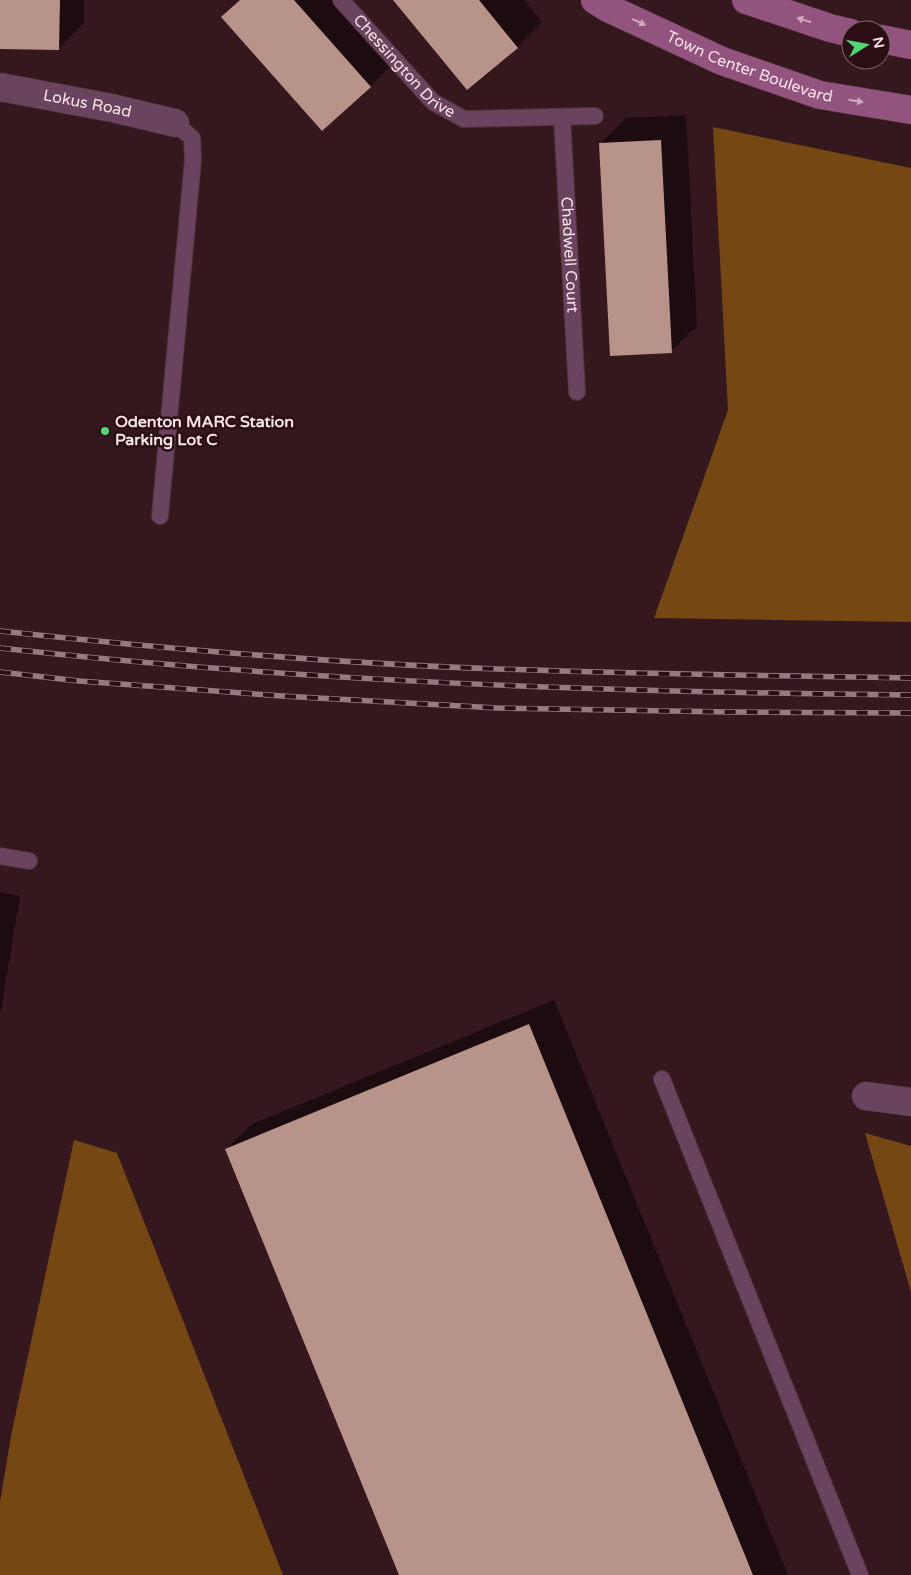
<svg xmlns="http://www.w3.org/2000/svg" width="911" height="1575" font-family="'Varela Round',sans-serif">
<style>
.forest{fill:#754713}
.shadow{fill:#0007}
.building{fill:#b89389}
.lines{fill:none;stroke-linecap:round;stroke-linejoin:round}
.lane-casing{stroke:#50343a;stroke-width:18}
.street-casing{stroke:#50343a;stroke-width:29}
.secondary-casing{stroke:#50343a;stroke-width:29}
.lane{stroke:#6a435e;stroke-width:16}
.street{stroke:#6a435e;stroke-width:28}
.secondary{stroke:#92537f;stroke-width:28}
.rail-casing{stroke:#947b80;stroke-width:5.5}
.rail{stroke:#2b0f15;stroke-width:4;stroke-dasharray:11;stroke-linecap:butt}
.oneway{fill:#cfa9bc}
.poi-dot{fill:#51d674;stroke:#2b0f15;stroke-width:2}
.labels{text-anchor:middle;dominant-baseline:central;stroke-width:5;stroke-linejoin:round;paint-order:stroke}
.street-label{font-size:16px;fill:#f7e2e5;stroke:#2b0f15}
.poi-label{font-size:16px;font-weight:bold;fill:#f7e2e5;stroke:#2b0f15;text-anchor:start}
</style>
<rect width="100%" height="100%" fill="#35181e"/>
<path class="forest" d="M 713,127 L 911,168 L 911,622 L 654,618 L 728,410 Z
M 865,1133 L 911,1146 L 911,1292 Z
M 74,1140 L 117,1153 L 283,1575 L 0,1575 L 0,1502 L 11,1436 Z"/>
<path class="shadow" d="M 0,0 L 84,0 L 84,23 L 58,49 L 0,48 Z
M 240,0 L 342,0 L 395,61 L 370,87 L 223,17 Z
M 394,0 L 524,0 L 542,22 L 517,47 Z
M 686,115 L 697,326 L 671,351 L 601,143 L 626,118 Z
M 0,892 L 20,896 L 0,1016 Z
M 554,1000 L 788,1575 L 400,1575 L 226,1149 L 252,1124 Z"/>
<path class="building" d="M 0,0 L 60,0 L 59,50 L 0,49 Z
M 240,0 L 294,0 L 371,87 L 322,131 L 221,17 Z
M 393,0 L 479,0 L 518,48 L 467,90 Z
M 661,140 L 672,353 L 610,356 L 599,143 Z
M 529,1024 L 753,1575 L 399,1575 L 225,1149 Z"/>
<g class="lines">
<defs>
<g id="lane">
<path id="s1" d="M 341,0 L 433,102 L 464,119 L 595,116"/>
<path id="s2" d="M 562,117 L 577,392"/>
<path d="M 160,516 L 193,160 L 192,138 L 175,123"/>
<path d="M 0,856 L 29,861"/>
<path d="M 662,1079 L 860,1575"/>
</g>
<g id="street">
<path id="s3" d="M 0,87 L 112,108 L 175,123"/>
<path d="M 866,1096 L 911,1102"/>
</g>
<g id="secondary">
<path id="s4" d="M 595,0 L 608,8 L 722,61 L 820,95 L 911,110"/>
<path d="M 746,0 L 830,28 L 851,33"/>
<path d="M 881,39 L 911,45"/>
</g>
</defs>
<use href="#lane" class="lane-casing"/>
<use href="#street" class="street-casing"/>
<use href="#secondary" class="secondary-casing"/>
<use href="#lane" class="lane"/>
<use href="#street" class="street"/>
<use href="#secondary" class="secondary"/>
<defs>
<path id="rail" d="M 0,631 C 165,649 332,663 498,669 C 636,674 773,676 911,678
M 0,648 C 303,682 607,692 911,695
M 0,672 L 79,681 L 282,696 L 497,708 L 729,712 L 911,713"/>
</defs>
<use href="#rail" class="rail-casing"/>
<use href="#rail" class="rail"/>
</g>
<defs><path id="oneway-solid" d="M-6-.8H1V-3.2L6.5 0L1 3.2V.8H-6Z" transform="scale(1.25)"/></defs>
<g class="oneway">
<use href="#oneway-solid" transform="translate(804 20) rotate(-162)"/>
<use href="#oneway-solid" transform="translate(639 22) rotate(25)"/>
<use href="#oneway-solid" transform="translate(856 101) rotate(9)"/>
</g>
<circle class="poi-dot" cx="105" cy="431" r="5"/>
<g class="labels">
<g class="street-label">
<text stroke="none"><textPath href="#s1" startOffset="92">Chessington Drive</textPath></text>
<text stroke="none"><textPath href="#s4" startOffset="169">Town Center Boulevard</textPath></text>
<text stroke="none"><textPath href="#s3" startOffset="89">Lokus Road</textPath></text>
<text stroke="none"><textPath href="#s2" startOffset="138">Chadwell Court</textPath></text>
</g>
<g class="poi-label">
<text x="115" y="422">Odenton MARC Station<tspan x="115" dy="18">Parking Lot C</tspan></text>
</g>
</g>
<g transform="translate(866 45) rotate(79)"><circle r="24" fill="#2b0f15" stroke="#7d6368"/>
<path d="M0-4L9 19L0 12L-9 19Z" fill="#51d674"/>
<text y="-8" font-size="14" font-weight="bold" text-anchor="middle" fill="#f7e2e5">N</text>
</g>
</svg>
